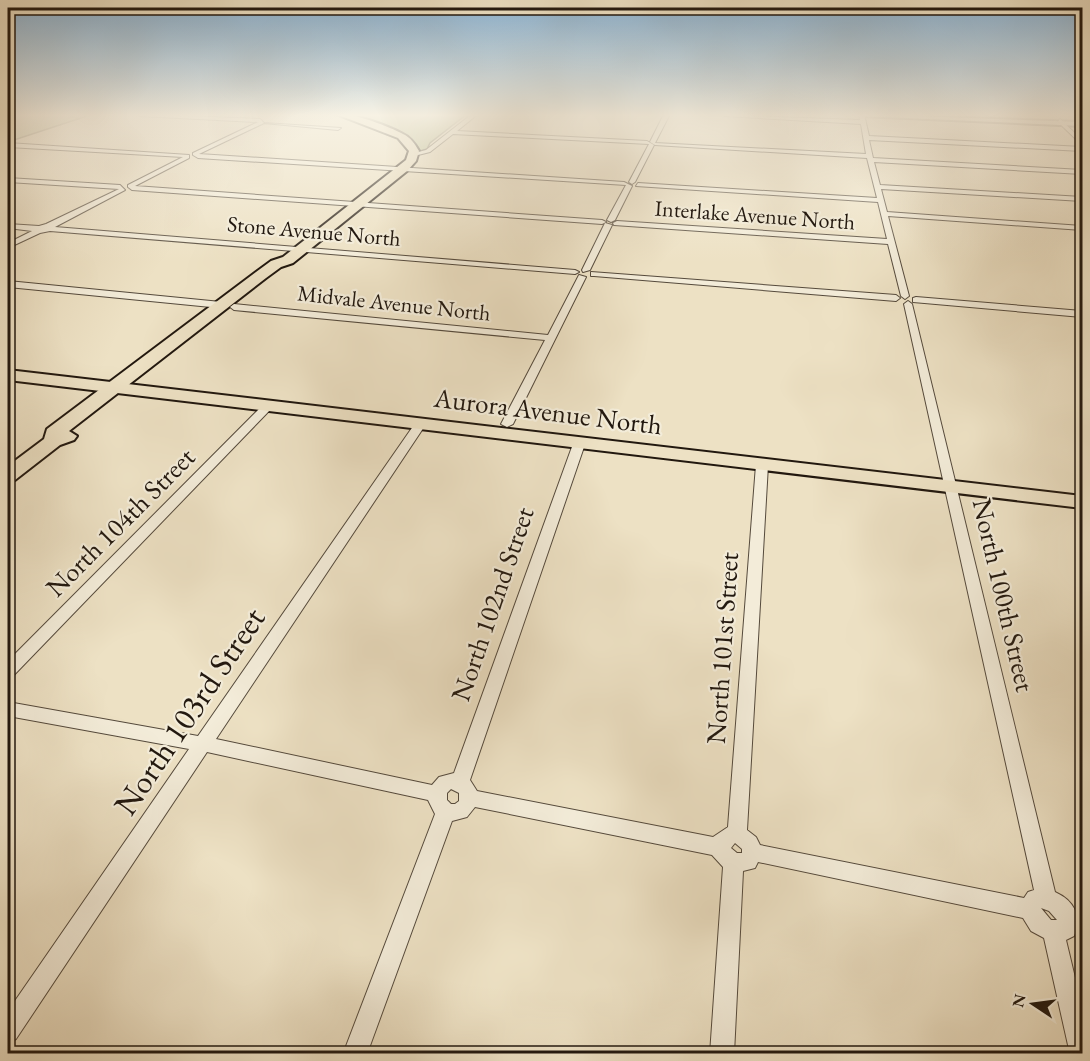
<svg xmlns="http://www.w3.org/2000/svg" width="1090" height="1061" font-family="'EB Garamond',serif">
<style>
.green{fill:#b9c294;stroke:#6e6d52;stroke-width:1.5}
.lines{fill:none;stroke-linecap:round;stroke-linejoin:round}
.minor-casing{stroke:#554a3c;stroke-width:2}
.tertiary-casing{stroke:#554a3c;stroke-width:4}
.primary-casing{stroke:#22180f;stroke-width:4}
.trunk-casing{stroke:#22180f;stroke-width:4}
.minor{fill:#f3ecd9;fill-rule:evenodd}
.tertiary{fill:#f3ecd9;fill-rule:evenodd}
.primary{fill:#ede1c4;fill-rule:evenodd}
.trunk{fill:#ede1c4;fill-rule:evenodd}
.labels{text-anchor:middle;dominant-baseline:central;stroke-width:4.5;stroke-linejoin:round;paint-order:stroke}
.far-street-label{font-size:22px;fill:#22180f;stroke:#f3ecd9}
.street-label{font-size:27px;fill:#22180f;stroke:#f3ecd9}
.near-street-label{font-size:33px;fill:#22180f;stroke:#f3ecd9}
</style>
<rect width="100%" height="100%" fill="#ede1c4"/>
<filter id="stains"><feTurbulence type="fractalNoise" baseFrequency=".00333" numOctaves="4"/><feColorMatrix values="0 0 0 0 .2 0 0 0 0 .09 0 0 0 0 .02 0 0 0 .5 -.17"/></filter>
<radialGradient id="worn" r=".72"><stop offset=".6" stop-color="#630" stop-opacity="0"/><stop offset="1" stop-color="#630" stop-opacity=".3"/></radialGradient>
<path class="green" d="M 8,114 L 93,114 L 8,142 Z
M 348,114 L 467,114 L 430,143 L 427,149 L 420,151 C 413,131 367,121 348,114 Z"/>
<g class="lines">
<defs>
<path id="minor" d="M 138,114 L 260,119 L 264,123 L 341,128 L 338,130 L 264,123 L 199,154 L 624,182 L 632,186 L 615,220 L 611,222 L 607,220 L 626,185 L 198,158 L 193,155 L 193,153 L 258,122 L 140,116 Z
M 472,114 L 478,114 L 457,131 L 647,141 L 654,145 L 635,182 L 632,184 L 629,182 L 649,144 L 453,134 L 430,152 L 414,156 L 411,154 L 426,150 Z
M 664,114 L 670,114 L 655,143 L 866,154 L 861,124 L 692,114 L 860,120 L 859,114 L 864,114 L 869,136 L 1082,147 L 1082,151 L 869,140 L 873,158 L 1082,170 L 1082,174 L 874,162 L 880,185 L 1082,197 L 1082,201 L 881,189 L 887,212 L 1082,226 L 1082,230 L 888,216 L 909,296 L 905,299 L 901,296 L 888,244 L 614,225 L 613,223 L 617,221 L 887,239 L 878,202 L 636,186 L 638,183 L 877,198 L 867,158 L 655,145 L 650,142 Z
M 1060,119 L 1082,140 L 1082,145 L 1058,122 Z
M 8,143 L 189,155 L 189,158 L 135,186 L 602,220 L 606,222 L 602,224 L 132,190 L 128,187 L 128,185 L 183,157 L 8,147 Z
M 8,178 L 120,185 L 125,190 L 55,227 L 575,270 L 579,272 L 575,274 L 50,231 L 40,233 L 8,248 L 8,243 L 32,231 L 8,228 L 8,224 L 39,226 L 46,224 L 119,189 L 8,182 Z
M 605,223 L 612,225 L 590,270 L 583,272 L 582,270 Z
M 591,272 L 896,295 L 900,298 L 896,301 L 594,276 L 591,276 Z
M 579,275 L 586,277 L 513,424 L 507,427 L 501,424 L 545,340 L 234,310 L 230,307 L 234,304 L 548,335 Z
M 8,281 L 221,302 L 225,305 L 221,308 L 8,287 Z
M 916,297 L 1082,311 L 1082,317 L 913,302 L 913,298 Z
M 908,301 L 912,304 L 1055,892 C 1075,901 1082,917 1074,936 L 1066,940 L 1082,1007 L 1082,1054 L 1070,1054 L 1044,938 L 1031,931 L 1023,918 L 758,862 L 755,868 L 743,871 L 734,1054 L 710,1054 L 723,867 L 712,855 L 475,807 L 467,817 L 452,821 L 367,1054 L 343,1054 L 435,814 L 428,800 L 207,752 L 16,1039 L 8,1043 L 8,1011 L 189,749 L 8,716 L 8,702 L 198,736 L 416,422 L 420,421 L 426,424 L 216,739 L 432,785 L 439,777 L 454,773 L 573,444 L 579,440 L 585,444 L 470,780 L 477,791 L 713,837 L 728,827 L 756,465 L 762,461 L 768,465 L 747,830 L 756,837 L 760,845 L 1024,898 L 1028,892 L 1034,890 L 904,304 ZM 451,789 L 459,793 L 459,801 L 455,804 L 451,804 L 447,800 L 447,793 ZM 735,843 L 742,849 L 742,853 L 737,853 L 731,848 ZM 1041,908 L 1049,911 L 1057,920 L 1051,920 Z
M 267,404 L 273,407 L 271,409 L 14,675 L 8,677 L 8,661 L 263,405 Z"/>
<path id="tertiary" d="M 859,114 L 1082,122 L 1082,126 L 862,116 Z"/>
<path id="primary" d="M 336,114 C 351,112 388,126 403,134 C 410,137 415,144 419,151 L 416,161 L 407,171 L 293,263 L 281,267 L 266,278 L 69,431 L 77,436 L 74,440 L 60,445 L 15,480 L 8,482 L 8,466 L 44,439 L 47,429 L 256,272 L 271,261 L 283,257 L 406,160 L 409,151 L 398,138 Z"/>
<path id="trunk" d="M 8,370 L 1082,496 L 1082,508 L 8,380 Z"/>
</defs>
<use href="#minor" class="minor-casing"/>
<use href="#tertiary" class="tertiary-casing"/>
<use href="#primary" class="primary-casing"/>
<use href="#trunk" class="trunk-casing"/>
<use href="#minor" class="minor"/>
<use href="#tertiary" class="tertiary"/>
<use href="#primary" class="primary"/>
<use href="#trunk" class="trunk"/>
</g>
<linearGradient id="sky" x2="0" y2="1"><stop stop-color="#8bb6d8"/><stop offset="0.44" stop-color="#f7f2e4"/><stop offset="1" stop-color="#f7f2e4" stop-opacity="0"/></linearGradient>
<rect width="1090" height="262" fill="url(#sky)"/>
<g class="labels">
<g class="far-street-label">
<text transform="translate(755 215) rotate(4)">Interlake Avenue North</text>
<text transform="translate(314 231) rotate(5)">Stone Avenue North</text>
<text transform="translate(394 303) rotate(6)">Midvale Avenue North</text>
</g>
<g class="street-label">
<text transform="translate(548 411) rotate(7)">Aurora Avenue North</text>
<text transform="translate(120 522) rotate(-45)">North 104th Street</text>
<text transform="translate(1004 595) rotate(77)">North 100th Street</text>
<text transform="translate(492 604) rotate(-71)">North 102nd Street</text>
<text transform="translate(722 648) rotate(-86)">North 101st Street</text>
</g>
<g class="near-street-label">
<text transform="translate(189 711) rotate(-56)">North 103rd Street</text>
</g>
</g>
<rect width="1090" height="1061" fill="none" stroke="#ede1c4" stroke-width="30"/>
<rect x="9" y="9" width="1072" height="1043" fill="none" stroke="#22180f" stroke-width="3"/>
<rect x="15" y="15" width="1060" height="1031" fill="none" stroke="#22180f" stroke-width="1.5"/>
<g transform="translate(1033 1004) rotate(283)" stroke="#f3ecd9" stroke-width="4.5" paint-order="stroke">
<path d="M0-4.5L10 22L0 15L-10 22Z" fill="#22180f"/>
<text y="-9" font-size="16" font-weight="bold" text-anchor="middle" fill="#22180f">N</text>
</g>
<rect width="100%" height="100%" filter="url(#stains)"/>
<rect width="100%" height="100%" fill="url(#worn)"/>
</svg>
